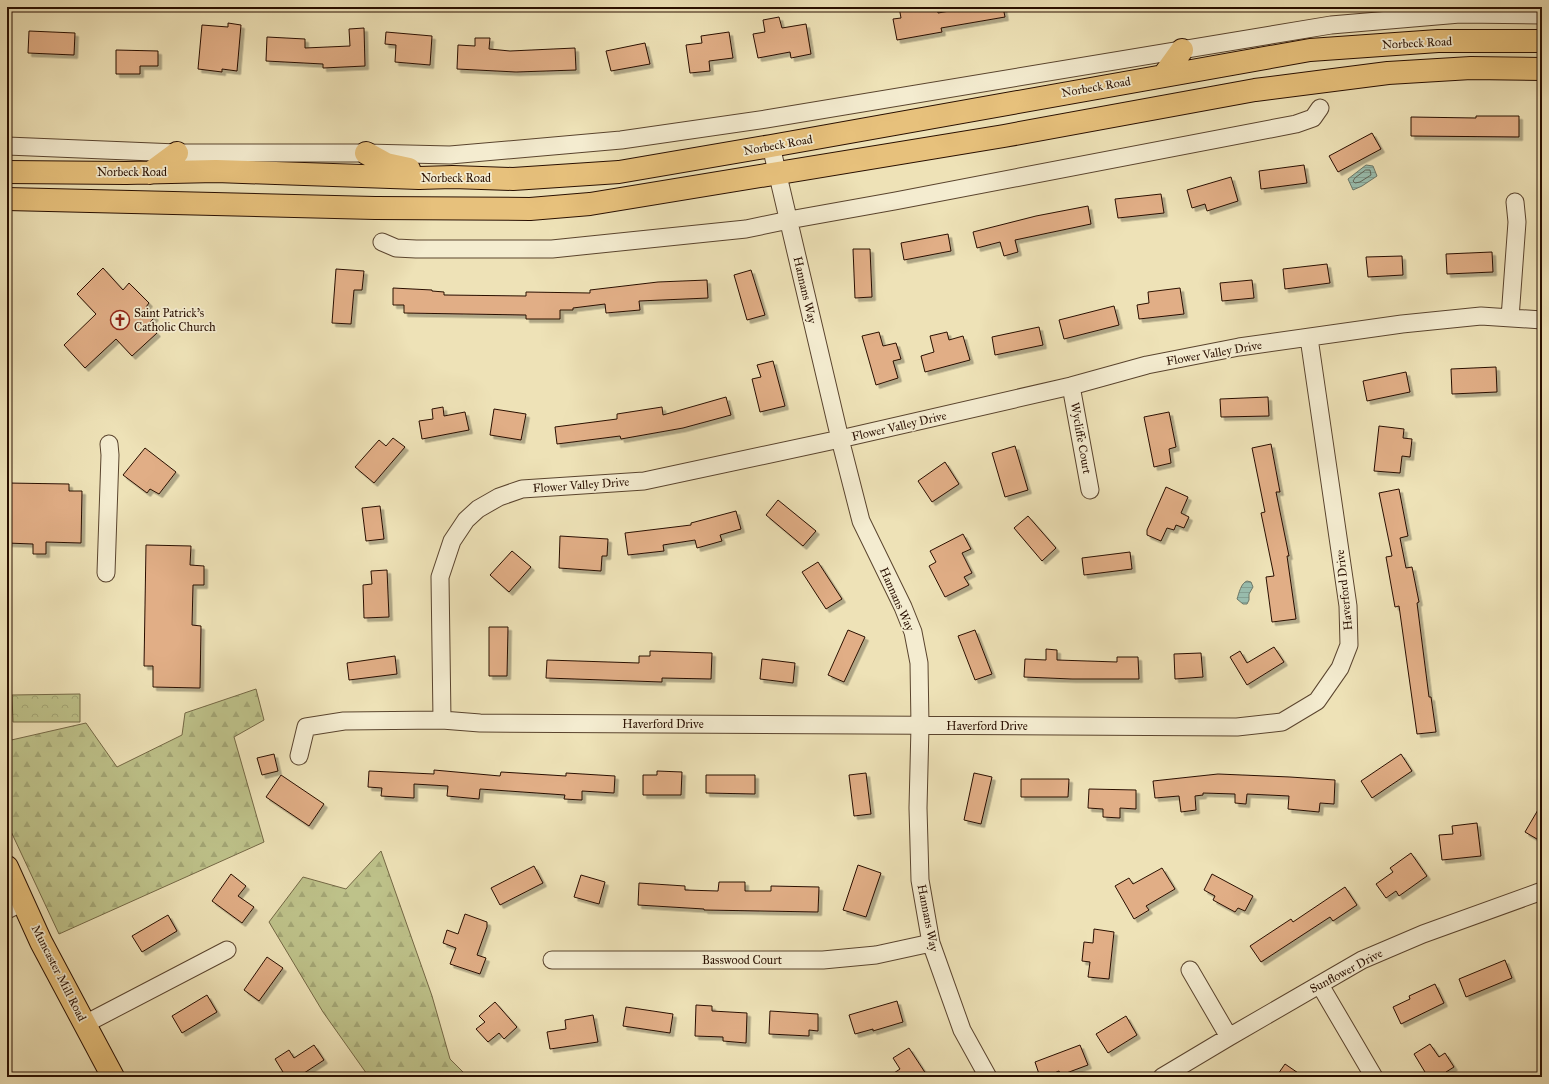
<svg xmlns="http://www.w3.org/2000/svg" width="1549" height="1084" font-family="'IM FELL Great Primer',serif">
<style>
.forest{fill:url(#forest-firs);stroke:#746845}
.park{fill:url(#park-crowns);stroke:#746845}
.water{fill:url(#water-rules);stroke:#6c7869}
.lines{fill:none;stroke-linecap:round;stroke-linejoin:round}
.shore{stroke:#616658;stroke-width:1}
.building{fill:#e1ae86;stroke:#290f00;filter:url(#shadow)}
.minor-casing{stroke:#5a442e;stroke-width:19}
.major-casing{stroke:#290f00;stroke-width:24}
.minor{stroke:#f4ecd0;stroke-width:17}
.major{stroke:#e7c17c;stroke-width:22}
.labels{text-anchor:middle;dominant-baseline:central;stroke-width:3.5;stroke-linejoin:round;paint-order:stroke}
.street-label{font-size:12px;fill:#290f00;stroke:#f4ecd0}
.poi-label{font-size:12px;fill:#290f00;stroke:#f4ecd0;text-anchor:start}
</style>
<defs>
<pattern id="forest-firs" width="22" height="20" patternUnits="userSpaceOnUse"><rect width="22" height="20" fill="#bec28a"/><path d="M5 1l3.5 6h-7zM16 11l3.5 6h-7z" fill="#a3a675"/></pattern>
<pattern id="park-crowns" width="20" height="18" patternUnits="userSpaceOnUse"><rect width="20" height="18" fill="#bec28a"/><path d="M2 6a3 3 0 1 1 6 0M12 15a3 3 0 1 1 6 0" fill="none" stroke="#a3a675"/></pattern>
<pattern id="water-rules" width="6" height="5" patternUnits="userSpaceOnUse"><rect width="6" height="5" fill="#99beaf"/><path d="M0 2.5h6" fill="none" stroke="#84a295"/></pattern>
<filter id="shadow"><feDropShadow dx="3.5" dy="3.5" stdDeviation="0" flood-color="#0004"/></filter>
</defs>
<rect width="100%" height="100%" fill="#eee2b7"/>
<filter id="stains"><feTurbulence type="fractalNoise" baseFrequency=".005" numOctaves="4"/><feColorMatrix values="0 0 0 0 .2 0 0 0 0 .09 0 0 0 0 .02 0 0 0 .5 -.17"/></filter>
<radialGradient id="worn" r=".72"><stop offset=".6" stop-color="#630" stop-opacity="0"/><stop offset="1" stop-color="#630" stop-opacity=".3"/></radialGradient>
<path class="forest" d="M 256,689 L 264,720 L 234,737 L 264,842 L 59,934 L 7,823 L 7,741 L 86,723 L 117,767 L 182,735 L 185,713 Z
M 381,851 L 432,996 L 450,1059 L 468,1077 L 369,1077 L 323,1012 L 269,922 L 303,877 L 346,889 Z"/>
<path class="park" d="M 80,694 L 80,722 L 13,722 L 12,695 Z"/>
<path class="water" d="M 1366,165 L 1373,166 L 1377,176 L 1362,186 L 1353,190 L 1348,179 Z
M 1247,581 L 1251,582 L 1253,587 L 1249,594 L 1249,600 L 1247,604 L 1243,604 L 1237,599 C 1239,593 1241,583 1247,581 Z"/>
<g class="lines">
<path class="shore" d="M 1366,170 L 1370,170 L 1371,175 L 1360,182 L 1355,183 L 1353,181 L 1355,178 Z"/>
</g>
<path class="building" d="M 899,7 L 937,7 L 938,13 L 973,7 L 1003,7 L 1005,17 L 941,28 L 942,32 L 897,40 L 893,19 L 901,18 Z
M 779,17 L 782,28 L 806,24 L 811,54 L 791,58 L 790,52 L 758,58 L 753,34 L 765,32 L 763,20 Z
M 228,23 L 241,25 L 237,71 L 222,69 L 222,72 L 198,69 L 202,25 L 228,27 Z
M 364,28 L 365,66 L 323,68 L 323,64 L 266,61 L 267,37 L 305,39 L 305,48 L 350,46 L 349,29 Z
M 29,31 L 75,33 L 74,55 L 28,53 Z
M 386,32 L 432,36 L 430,65 L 395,62 L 396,45 L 385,44 Z
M 729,32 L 733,58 L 709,61 L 710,71 L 690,73 L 686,45 L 702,43 L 701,36 Z
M 475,38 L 490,38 L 489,49 L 510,51 L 575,48 L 576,70 L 516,72 L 457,69 L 458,45 L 475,46 Z
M 645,43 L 650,64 L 611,71 L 606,51 Z
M 116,50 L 158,51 L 158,66 L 140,66 L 140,74 L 116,74 Z
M 1476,116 L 1519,116 L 1519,137 L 1411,136 L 1411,117 L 1476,118 Z
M 1372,133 L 1381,149 L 1338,172 L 1329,156 Z
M 1304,165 L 1307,183 L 1261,189 L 1259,171 Z
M 1231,177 L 1238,201 L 1207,211 L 1205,204 L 1192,208 L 1187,190 Z
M 1161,194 L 1164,213 L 1118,218 L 1115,199 Z
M 1088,206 L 1091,224 L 1015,240 L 1018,252 L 1004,256 L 1000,242 L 977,248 L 973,232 L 1036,216 Z
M 948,234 L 951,251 L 904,260 L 901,243 Z
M 853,249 L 870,249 L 872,297 L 855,298 Z
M 1492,252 L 1493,272 L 1447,274 L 1446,254 Z
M 1402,256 L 1403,275 L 1368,277 L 1366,257 Z
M 1327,264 L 1330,283 L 1285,289 L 1283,269 Z
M 103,268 L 123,290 L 129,283 L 149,303 L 146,307 L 155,317 L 148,324 L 157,333 L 132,356 L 116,339 L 85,368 L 64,345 L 96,314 L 77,294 Z
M 336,269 L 364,271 L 362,290 L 354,290 L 351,324 L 332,323 Z
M 751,270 L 765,315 L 747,320 L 734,275 Z
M 707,280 L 708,298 L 639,301 L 640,310 L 606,313 L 605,304 L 573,308 L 573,310 L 560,310 L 560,319 L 526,319 L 526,315 L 404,313 L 404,305 L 393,305 L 393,288 L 432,290 L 432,291 L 444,292 L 444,295 L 526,296 L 526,292 L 590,293 L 590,290 L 658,282 Z
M 1252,280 L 1254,298 L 1222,301 L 1220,283 Z
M 1180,288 L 1184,314 L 1139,319 L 1137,305 L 1149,303 L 1148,292 Z
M 1114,306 L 1119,325 L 1064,339 L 1059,320 Z
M 1039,327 L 1043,345 L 995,355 L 992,337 Z
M 879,332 L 883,346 L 896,343 L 901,359 L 893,361 L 898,378 L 876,385 L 862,336 Z
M 947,332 L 949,340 L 963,336 L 970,360 L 925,372 L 921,356 L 934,352 L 930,336 Z
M 773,361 L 785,406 L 760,412 L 752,379 L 761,377 L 757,365 Z
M 1496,367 L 1497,392 L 1452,394 L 1451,369 Z
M 1406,372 L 1410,392 L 1367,401 L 1363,381 Z
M 726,397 L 731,415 L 683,428 L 621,439 L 620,436 L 557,444 L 555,427 L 617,419 L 617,414 L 662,407 L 663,415 Z
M 1268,397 L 1269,416 L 1221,417 L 1220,399 Z
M 443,407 L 444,416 L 465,412 L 469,430 L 422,439 L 419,421 L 433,419 L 432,409 Z
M 494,409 L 526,414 L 521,440 L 490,435 Z
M 1169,412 L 1176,447 L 1169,449 L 1171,463 L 1154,467 L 1144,417 Z
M 1379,426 L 1404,429 L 1403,438 L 1412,439 L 1410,457 L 1402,456 L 1400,473 L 1374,471 Z
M 393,438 L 405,447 L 374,483 L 355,467 L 379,440 L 386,446 Z
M 1271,444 L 1280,492 L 1276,492 L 1289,556 L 1287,556 L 1296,619 L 1272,622 L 1266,577 L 1274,576 L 1261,513 L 1265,512 L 1252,448 Z
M 1015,446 L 1028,490 L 1005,497 L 992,453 Z
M 145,448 L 176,472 L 159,494 L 150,489 L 147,493 L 123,475 Z
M 945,462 L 959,484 L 932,502 L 918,481 Z
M 7,483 L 69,484 L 69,491 L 82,491 L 81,543 L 46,542 L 46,554 L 33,554 L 33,544 L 7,543 Z
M 1166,487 L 1188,497 L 1181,513 L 1189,517 L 1184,528 L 1176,525 L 1174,530 L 1167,528 L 1161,541 L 1147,535 L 1147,530 Z
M 1399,489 L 1408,536 L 1400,538 L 1406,568 L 1412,567 L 1419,602 L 1417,603 L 1429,697 L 1431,697 L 1436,732 L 1417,734 L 1399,606 L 1395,607 L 1386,557 L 1392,556 L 1379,493 Z
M 778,500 L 816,531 L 803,546 L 766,515 Z
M 380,506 L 384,539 L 366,541 L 362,508 Z
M 736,511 L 741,529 L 720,535 L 722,541 L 697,548 L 695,540 L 663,545 L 664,551 L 628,555 L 625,533 L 691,525 L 691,523 Z
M 1028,516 L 1056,548 L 1042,561 L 1014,528 Z
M 963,534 L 971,549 L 962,553 L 972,573 L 964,577 L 969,585 L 945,597 L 929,566 L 936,562 L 930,551 Z
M 560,536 L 608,539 L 607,556 L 602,556 L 601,571 L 559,568 Z
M 146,545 L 191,546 L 190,565 L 204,566 L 204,585 L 193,585 L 192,625 L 201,626 L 200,688 L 153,687 L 153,666 L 144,666 Z
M 512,551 L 531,567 L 509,592 L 490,575 Z
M 1130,552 L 1132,569 L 1084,575 L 1082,558 Z
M 818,562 L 842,599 L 826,609 L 802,572 Z
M 387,570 L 389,617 L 364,618 L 363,585 L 372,584 L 371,571 Z
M 489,627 L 508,627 L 507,676 L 489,676 Z
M 848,630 L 865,637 L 844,682 L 828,675 Z
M 975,630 L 992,674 L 975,680 L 958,636 Z
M 1274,647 L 1284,662 L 1247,685 L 1230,657 L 1240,651 L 1247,663 Z
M 1046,649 L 1057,650 L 1057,660 L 1117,662 L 1117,657 L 1138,657 L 1139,679 L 1072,679 L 1024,677 L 1025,659 L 1046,660 Z
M 650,651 L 712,653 L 711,679 L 662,678 L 662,682 L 546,678 L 547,660 L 639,663 L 639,656 L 650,656 Z
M 1201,653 L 1203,677 L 1175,679 L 1174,654 Z
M 395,656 L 397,674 L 349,680 L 347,663 Z
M 762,659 L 795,663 L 793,683 L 760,679 Z
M 274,754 L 278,771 L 262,775 L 257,758 Z
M 1401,754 L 1412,771 L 1372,798 L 1361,781 Z
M 434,770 L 500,776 L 501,772 L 566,776 L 566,773 L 615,776 L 614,793 L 582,791 L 582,800 L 564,799 L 565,795 L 480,789 L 479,799 L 447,796 L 448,786 L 414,784 L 414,798 L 381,796 L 382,788 L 368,787 L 369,771 L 434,774 Z
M 657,771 L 682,772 L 681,795 L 643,795 L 643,775 L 657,775 Z
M 866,773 L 871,814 L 854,816 L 849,775 Z
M 974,773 L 992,777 L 981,824 L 964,820 Z
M 1218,774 L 1290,777 L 1335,780 L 1334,804 L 1320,803 L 1319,812 L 1288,809 L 1289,796 L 1247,794 L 1246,804 L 1235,803 L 1235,794 L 1203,793 L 1203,795 L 1195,796 L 1196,810 L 1181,812 L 1179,796 L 1155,798 L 1153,781 Z
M 281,775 L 324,804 L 309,826 L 266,797 Z
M 706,775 L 755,775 L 755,794 L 706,793 Z
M 1021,779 L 1069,779 L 1068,797 L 1021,797 Z
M 1089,789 L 1136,790 L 1136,809 L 1120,808 L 1120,818 L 1103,817 L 1103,809 L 1088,808 Z
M 1542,803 L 1542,842 L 1525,832 Z
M 1477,823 L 1481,856 L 1442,860 L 1439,835 L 1453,834 L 1452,826 Z
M 1411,853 L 1427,876 L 1399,896 L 1396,891 L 1386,898 L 1376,884 L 1393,872 L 1390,868 Z
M 858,865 L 881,873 L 866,917 L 843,910 Z
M 534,866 L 543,883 L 500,905 L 491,888 Z
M 1162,868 L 1175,889 L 1146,906 L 1149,910 L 1134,919 L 1115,886 L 1129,878 L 1133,884 Z
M 231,874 L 246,886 L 238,896 L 254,907 L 242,923 L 212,901 Z
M 1212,874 L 1253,896 L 1245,911 L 1238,908 L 1235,912 L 1213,900 L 1215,896 L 1204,890 Z
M 581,875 L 605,882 L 599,904 L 574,897 Z
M 719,882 L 745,882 L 745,891 L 771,891 L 771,886 L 819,887 L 818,912 L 704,910 L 704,909 L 638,905 L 639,883 L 685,886 L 685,890 L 718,891 Z
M 1345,887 L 1357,905 L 1333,921 L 1330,917 L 1261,962 L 1250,946 L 1291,919 L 1293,922 Z
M 465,914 L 487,922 L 487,927 L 477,955 L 486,958 L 480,974 L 450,964 L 456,948 L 443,943 L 447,930 L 458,934 Z
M 168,915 L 177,931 L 142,952 L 132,936 Z
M 1094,929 L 1114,932 L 1109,979 L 1088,977 L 1090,962 L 1082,961 L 1084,942 L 1093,943 Z
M 267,957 L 283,968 L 259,1001 L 244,990 Z
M 1505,960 L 1512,978 L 1466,997 L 1459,979 Z
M 1435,984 L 1444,1003 L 1401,1024 L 1393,1007 L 1410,999 L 1409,996 Z
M 207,995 L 217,1012 L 182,1033 L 172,1016 Z
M 897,1001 L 903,1022 L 873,1031 L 873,1029 L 855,1034 L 849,1015 Z
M 495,1002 L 517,1027 L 504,1039 L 499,1033 L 488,1042 L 476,1029 L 485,1022 L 479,1016 Z
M 696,1005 L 712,1006 L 712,1011 L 747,1013 L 746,1043 L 723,1041 L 723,1037 L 695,1036 Z
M 626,1007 L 673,1014 L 670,1033 L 623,1026 Z
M 770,1011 L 818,1014 L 818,1031 L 809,1030 L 809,1036 L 769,1034 Z
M 593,1015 L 598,1042 L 550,1049 L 547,1032 L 566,1029 L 565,1020 Z
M 1126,1016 L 1137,1035 L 1108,1053 L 1096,1034 Z
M 1430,1044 L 1439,1057 L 1445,1053 L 1454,1067 L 1446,1072 L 1449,1077 L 1428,1077 L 1414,1054 Z
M 314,1045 L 324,1060 L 298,1077 L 286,1077 L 275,1059 L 289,1050 L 294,1058 Z
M 1080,1045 L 1088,1065 L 1061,1075 L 1059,1071 L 1045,1077 L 1040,1077 L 1035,1062 Z
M 909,1048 L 928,1077 L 888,1077 L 900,1069 L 893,1058 Z
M 1285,1064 L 1304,1077 L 1276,1077 Z"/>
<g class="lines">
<defs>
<path id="minor" d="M 7,146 L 177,153 L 366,153 L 450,155 L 621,140 L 766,119 L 1331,25 L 1460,14 L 1542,15
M 771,146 L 840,439 L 861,521 L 903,607 L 913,632 L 919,663 L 920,726 L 918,808 L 920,880 L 931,943 L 962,1030 L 988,1077
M 382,242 L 396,248 L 416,249 L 552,249 L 746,229 L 789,220 L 895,201 L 1296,124 L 1313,118 L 1320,108
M 1510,318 L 1517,222 L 1515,202
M 1071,386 L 1090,490
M 106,573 L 110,455 L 109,444
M 442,720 L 440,577 L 452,541 L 466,520 L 478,509 L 499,497 L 522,489 L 644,481 L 840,439 L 1071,386 L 1147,365 L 1239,347 L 1402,324 L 1481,316 L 1542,320
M 299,756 L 306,727 L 344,721 L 442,720 L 480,723 L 1237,727 L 1282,722 L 1317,701 L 1340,668 L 1349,645 L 1348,606 L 1309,338
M 7,910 L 23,902
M 552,960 L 823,960 L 876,955 L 931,943
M 1190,970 L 1229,1037
M 1320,985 L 1374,1077
M 85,1024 L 227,950
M 1162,1077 L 1229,1037 L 1362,960 L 1423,934 L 1542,891"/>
<path id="major" d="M 1164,75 L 1182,50
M 366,153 L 386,164 L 409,169
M 7,172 L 126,173 L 216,171 L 419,178 L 453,177 L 513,179 L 619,172 L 771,146 L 1310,50 L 1438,41 L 1542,41
M 150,173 L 177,153
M 7,199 L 375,208 L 530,209 L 590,204 L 1004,136 L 1255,90 L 1388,73 L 1471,68 L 1542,69
M 7,867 L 41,942 L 113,1077"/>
</defs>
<use href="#minor" class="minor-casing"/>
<use href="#major" class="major-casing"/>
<use href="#minor" class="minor"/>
<use href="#major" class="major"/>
</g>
<defs>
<symbol id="church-ring" viewBox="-11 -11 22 22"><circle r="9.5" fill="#f4ecd0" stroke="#8f2418" stroke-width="1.5"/><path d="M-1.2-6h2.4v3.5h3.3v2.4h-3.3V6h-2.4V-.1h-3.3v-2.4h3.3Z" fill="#8f2418"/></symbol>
</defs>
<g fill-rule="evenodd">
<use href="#church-ring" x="109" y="309" width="22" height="22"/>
</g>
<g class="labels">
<g class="street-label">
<text transform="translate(1417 43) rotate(-3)">Norbeck Road</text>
<text transform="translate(1096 87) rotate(-10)">Norbeck Road</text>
<text transform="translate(778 145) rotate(-10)">Norbeck Road</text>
<text x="132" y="172">Norbeck Road</text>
<text x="456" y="178">Norbeck Road</text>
<text transform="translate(805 290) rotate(77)">Hannans Way</text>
<text transform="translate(1214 353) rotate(-10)">Flower Valley Drive</text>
<text transform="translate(899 426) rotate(-13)">Flower Valley Drive</text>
<text transform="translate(1081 438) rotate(80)">Wycliffe Court</text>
<text transform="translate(581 485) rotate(-4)">Flower Valley Drive</text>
<text transform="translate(1344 590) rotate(-96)">Haverford Drive</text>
<text transform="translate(897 599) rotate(66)">Hannans Way</text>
<text x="663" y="724">Haverford Drive</text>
<text x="987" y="726">Haverford Drive</text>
<text transform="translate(928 918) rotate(79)">Hannans Way</text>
<text x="742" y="960">Basswood Court</text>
<text transform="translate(1346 971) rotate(-28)">Sunflower Drive</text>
<text transform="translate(59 973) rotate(63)">Muncaster Mill Road</text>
</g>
<g class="poi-label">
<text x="134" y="313">Saint Patrick's<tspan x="134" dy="14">Catholic Church</tspan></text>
</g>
</g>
<rect width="1549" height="1084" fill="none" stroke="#eee2b7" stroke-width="24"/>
<rect x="8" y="8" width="1533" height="1068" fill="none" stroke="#290f00" stroke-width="2"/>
<rect x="12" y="12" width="1525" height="1060" fill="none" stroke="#290f00"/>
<rect width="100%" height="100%" filter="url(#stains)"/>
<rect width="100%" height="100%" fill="url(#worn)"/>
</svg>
